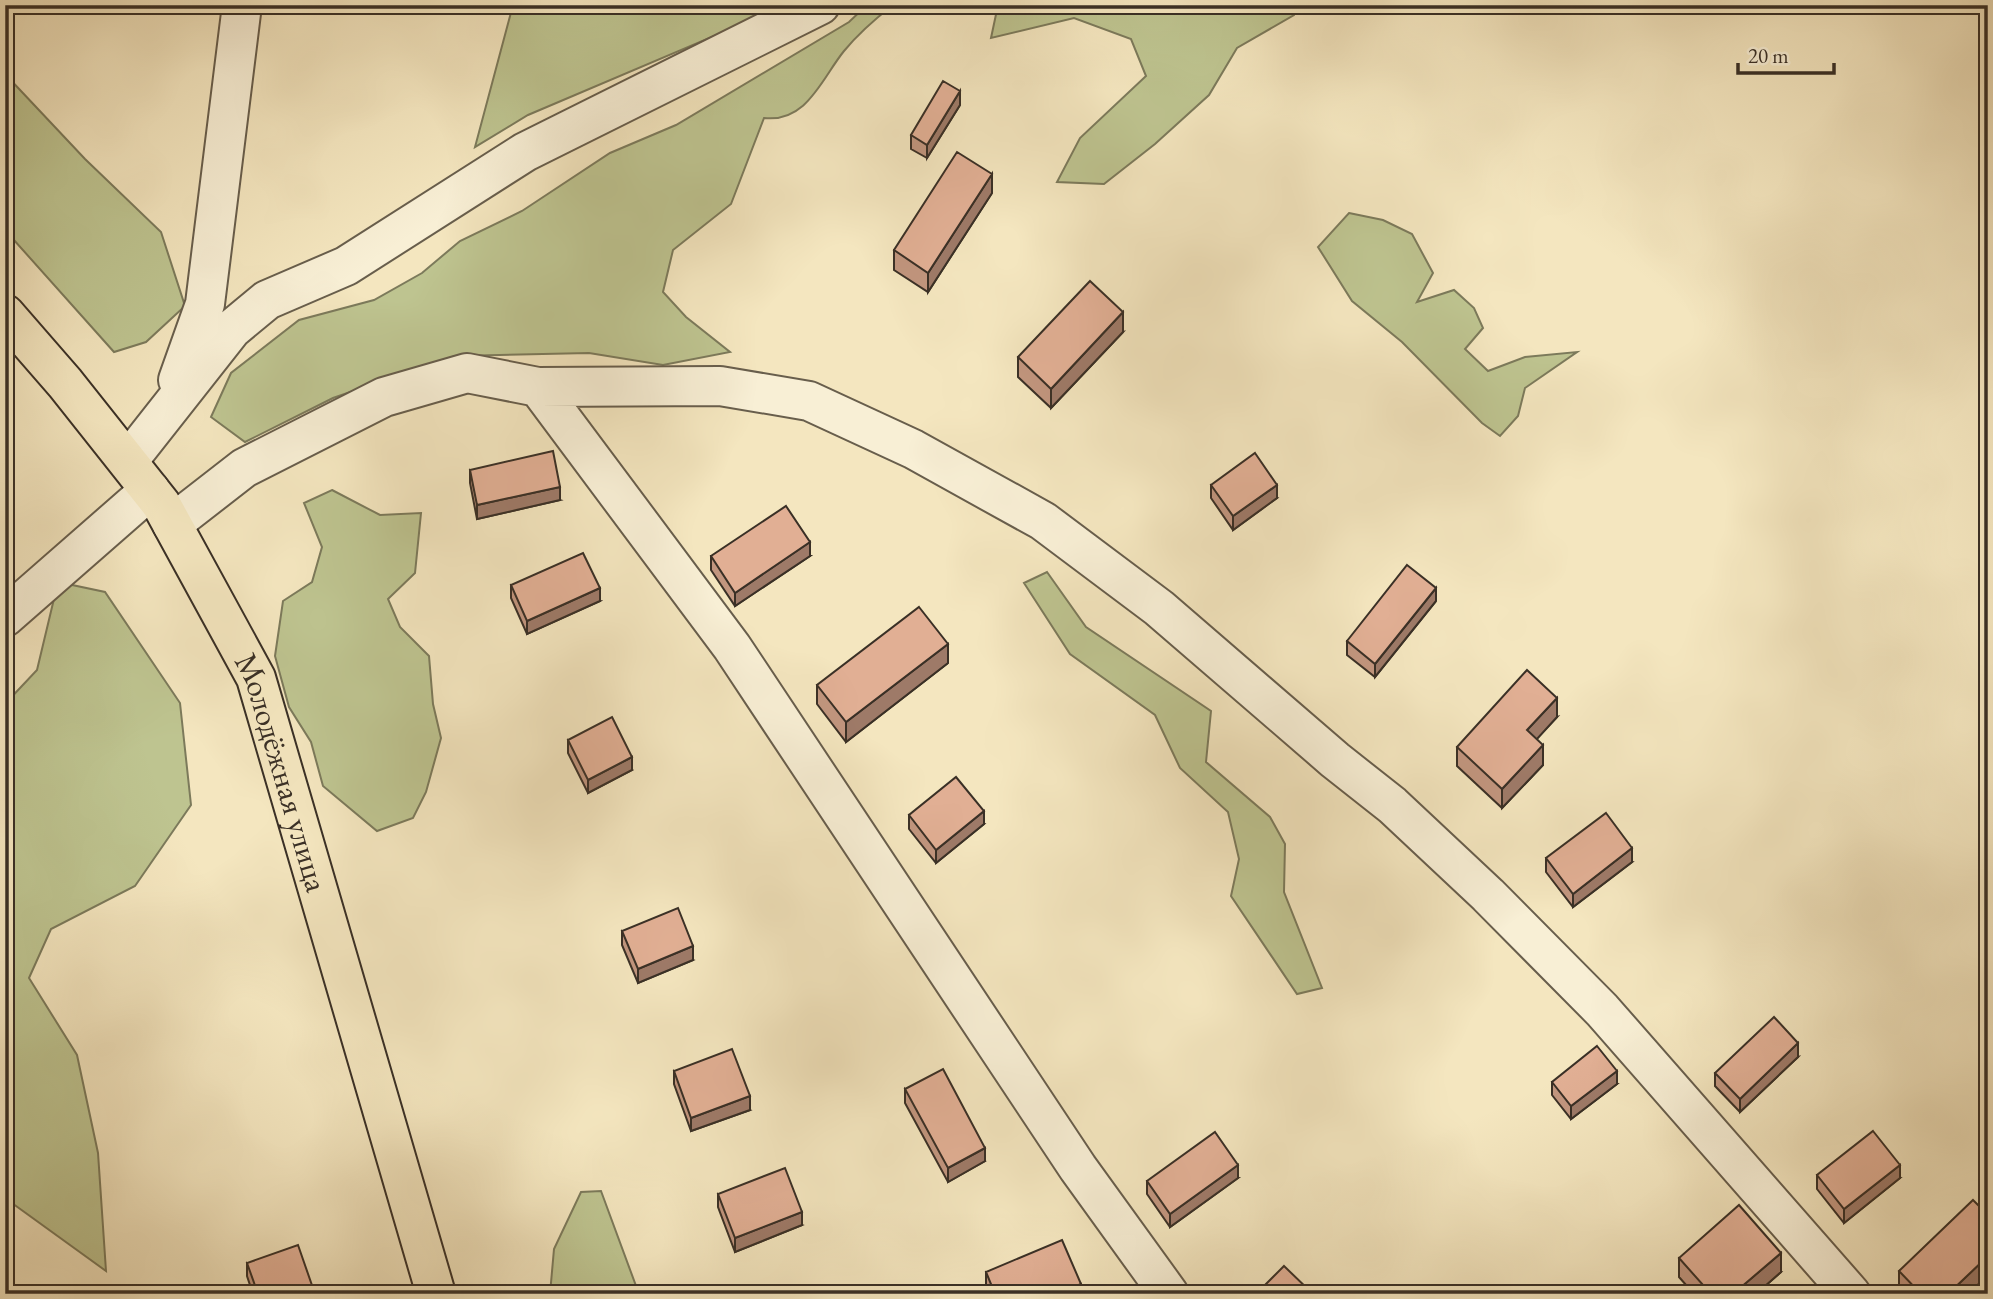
<svg xmlns="http://www.w3.org/2000/svg" width="1993" height="1299" font-family="'EB Garamond',serif">
<style>
.green{fill:#bec490;stroke:#7c7a5b;stroke-width:2}
.lines{fill:none;stroke-linecap:round;stroke-linejoin:round}
.minor-casing{stroke:#685e4c;stroke-width:42}
.major-casing{stroke:#3a3026;stroke-width:42}
.minor{stroke:#f8efd5;stroke-width:38}
.major{stroke:#f4e6bf;stroke-width:38}
.wall{fill:#c2967f;stroke:#3a3026;stroke-width:2}
.shaded-wall{fill:#9e7a68;stroke:#3a3026;stroke-width:2}
.building{fill:#e1af94;stroke:#3a3026;stroke-width:2}
.labels{text-anchor:middle;dominant-baseline:central;stroke-width:7;stroke-linejoin:round;paint-order:stroke}
.street-label{font-size:32px;fill:#3a3026;stroke:#f8efd5}
</style>
<rect width="100%" height="100%" fill="#f4e6bf"/>
<filter id="stains"><feTurbulence type="fractalNoise" baseFrequency=".00286" numOctaves="4"/><feColorMatrix values="0 0 0 0 .2 0 0 0 0 .09 0 0 0 0 .02 0 0 0 .5 -.17"/></filter>
<radialGradient id="worn" r=".72"><stop offset=".6" stop-color="#630" stop-opacity="0"/><stop offset="1" stop-color="#630" stop-opacity=".3"/></radialGradient>
<path class="green" d="M 513,5 L 787,5 L 528,115 L 475,147 Z
M 867,5 L 893,5 C 875,19 858,34 844,51 C 822,78 807,123 764,118 L 731,204 L 673,250 L 663,292 L 686,317 L 730,352 L 663,365 L 589,353 L 455,356 L 333,398 L 245,442 L 211,417 L 231,373 L 299,320 L 374,300 L 422,273 L 460,241 L 522,211 L 610,153 L 676,125 L 849,22 Z
M 998,5 L 1299,5 L 1294,15 L 1237,48 L 1209,95 L 1155,144 L 1104,184 L 1057,182 L 1080,138 L 1146,76 L 1131,39 L 1074,18 L 991,38 Z
M 1452,5 L 1616,5 L 1585,10 L 1453,8 Z
M 5,74 L 85,159 L 161,232 L 185,306 L 146,342 L 114,352 L 5,230 Z
M 1349,213 L 1383,220 L 1412,234 L 1433,273 L 1417,302 L 1454,290 L 1474,308 L 1483,328 L 1465,349 L 1488,371 L 1525,357 L 1577,352 L 1525,388 L 1518,416 L 1500,436 L 1482,423 L 1402,342 L 1352,301 L 1318,247 Z
M 332,490 L 380,515 L 421,513 L 415,573 L 388,599 L 400,627 L 429,656 L 433,704 L 441,738 L 426,792 L 413,818 L 377,831 L 323,786 L 311,742 L 289,707 L 275,656 L 283,601 L 312,582 L 322,547 L 304,503 Z
M 1047,572 L 1086,627 L 1211,711 L 1206,762 L 1270,817 L 1285,844 L 1284,892 L 1322,988 L 1297,994 L 1231,896 L 1239,859 L 1228,812 L 1180,768 L 1155,715 L 1070,654 L 1024,583 Z
M 58,582 L 105,592 L 180,703 L 191,805 L 135,886 L 51,929 L 29,978 L 77,1055 L 98,1153 L 106,1271 L 5,1198 L 5,905 L 13,901 L 5,853 L 5,704 L 37,670 Z
M 601,1191 L 639,1294 L 550,1294 L 554,1249 L 581,1192 Z"/>
<g class="lines">
<defs>
<path id="minor" d="M 178,380 L 205,304 L 242,5
M 538,387 L 732,647 L 1078,1168 L 1169,1294
M 128,461 L 232,329 L 267,300 L 346,266 L 525,152 L 820,5
M 172,524 L 244,468 L 384,397 L 467,373 L 538,387 L 720,386 L 809,401 L 913,449 L 1043,521 L 1159,608 L 1335,760 L 1392,805 L 1488,895 L 1602,1010 L 1851,1294
M 5,617 L 150,490"/>
<g id="major">
<path id="s1" d="M 5,314 L 65,383 L 161,504 L 256,678 L 436,1294"/>
</g>
</defs>
<use href="#minor" class="minor-casing"/>
<use href="#major" class="major-casing"/>
<use href="#minor" class="minor"/>
<use href="#major" class="major"/>
</g>
<path class="wall" d="M 960,105 L 927,158 L 911,149 L 911,135 Z
M 992,193 L 928,292 L 894,270 L 894,250 Z
M 1123,332 L 1051,408 L 1018,377 L 1018,357 Z
M 470,470 L 560,500 L 477,519 L 470,483 Z
M 1211,485 L 1277,498 L 1233,530 L 1211,498 Z
M 711,556 L 810,556 L 735,606 L 711,570 Z
M 511,585 L 600,601 L 527,634 L 511,598 Z
M 1436,601 L 1375,677 L 1347,655 L 1347,641 Z
M 948,663 L 846,742 L 817,704 L 817,685 Z
M 1557,717 L 1536,739 L 1543,765 L 1502,808 L 1457,766 L 1457,747 Z
M 568,740 L 632,770 L 588,793 L 568,753 Z
M 909,815 L 984,824 L 936,863 L 909,829 Z
M 1546,858 L 1632,862 L 1573,907 L 1546,872 Z
M 622,931 L 693,960 L 638,983 L 622,945 Z
M 1798,1057 L 1740,1112 L 1715,1086 L 1715,1073 Z
M 674,1071 L 750,1110 L 691,1131 L 674,1084 Z
M 1552,1082 L 1617,1084 L 1571,1119 L 1552,1095 Z
M 905,1089 L 985,1161 L 948,1182 L 905,1103 Z
M 1817,1175 L 1900,1178 L 1844,1223 L 1817,1189 Z
M 1238,1178 L 1170,1227 L 1147,1194 L 1147,1181 Z
M 718,1194 L 802,1225 L 735,1252 L 718,1207 Z
M 1988,1215 L 1988,1275 L 1968,1294 L 1902,1294 L 1899,1291 L 1899,1271 Z
M 1679,1258 L 1781,1272 L 1756,1294 L 1694,1294 L 1679,1277 Z
M 247,1263 L 315,1294 L 253,1294 L 247,1276 Z
M 986,1272 L 1081,1294 L 989,1294 L 986,1285 Z"/>
<path class="shaded-wall" d="M 960,91 L 960,105 L 927,158 L 927,145 Z
M 992,174 L 992,193 L 928,292 L 928,273 Z
M 1123,312 L 1123,332 L 1051,408 L 1051,389 Z
M 1277,485 L 1277,498 L 1233,530 L 1233,516 Z
M 560,487 L 560,500 L 477,519 L 477,505 Z
M 810,542 L 810,556 L 735,606 L 735,593 Z
M 600,588 L 600,601 L 527,634 L 527,621 Z
M 1436,588 L 1436,601 L 1375,677 L 1375,664 Z
M 948,644 L 948,663 L 846,742 L 846,722 Z
M 1557,698 L 1557,717 L 1527,750 L 1527,730 Z
M 1543,745 L 1543,765 L 1502,808 L 1502,789 Z
M 632,757 L 632,770 L 588,793 L 588,780 Z
M 984,811 L 984,824 L 936,863 L 936,850 Z
M 1632,848 L 1632,862 L 1573,907 L 1573,894 Z
M 693,946 L 693,960 L 638,983 L 638,969 Z
M 1798,1043 L 1798,1057 L 1740,1112 L 1740,1099 Z
M 1617,1071 L 1617,1084 L 1571,1119 L 1571,1106 Z
M 750,1096 L 750,1110 L 691,1131 L 691,1118 Z
M 985,1148 L 985,1161 L 948,1182 L 948,1168 Z
M 1238,1165 L 1238,1178 L 1170,1227 L 1170,1214 Z
M 1900,1165 L 1900,1178 L 1844,1223 L 1844,1209 Z
M 802,1212 L 802,1225 L 735,1252 L 735,1238 Z
M 1781,1253 L 1781,1272 L 1756,1294 L 1733,1294 Z
M 1988,1256 L 1988,1275 L 1968,1294 L 1948,1294 Z
M 1081,1284 L 1081,1294 L 1058,1294 Z"/>
<path class="building" d="M 943,81 L 960,91 L 927,145 L 911,135 Z
M 957,152 L 992,174 L 928,273 L 894,250 Z
M 1090,281 L 1123,312 L 1051,389 L 1018,357 Z
M 553,451 L 560,487 L 477,505 L 470,470 Z
M 1255,453 L 1277,485 L 1233,516 L 1211,485 Z
M 786,506 L 810,542 L 735,593 L 711,556 Z
M 583,553 L 600,588 L 527,621 L 511,585 Z
M 1407,565 L 1436,588 L 1375,664 L 1347,641 Z
M 919,607 L 948,644 L 846,722 L 817,685 Z
M 1527,670 L 1557,698 L 1527,730 L 1543,745 L 1502,789 L 1457,747 Z
M 612,717 L 632,757 L 588,780 L 568,740 Z
M 956,777 L 984,811 L 936,850 L 909,815 Z
M 1606,813 L 1632,848 L 1573,894 L 1546,858 Z
M 678,908 L 693,946 L 638,969 L 622,931 Z
M 1774,1017 L 1798,1043 L 1740,1099 L 1715,1073 Z
M 1597,1046 L 1617,1071 L 1571,1106 L 1552,1082 Z
M 732,1049 L 750,1096 L 691,1118 L 674,1071 Z
M 943,1069 L 985,1148 L 948,1168 L 905,1089 Z
M 1873,1131 L 1900,1165 L 1844,1209 L 1817,1175 Z
M 1215,1132 L 1238,1165 L 1170,1214 L 1147,1181 Z
M 785,1168 L 802,1212 L 735,1238 L 718,1194 Z
M 1973,1200 L 1988,1215 L 1988,1256 L 1948,1294 L 1921,1294 L 1899,1271 Z
M 1739,1205 L 1781,1253 L 1733,1294 L 1711,1294 L 1679,1258 Z
M 1062,1240 L 1081,1284 L 1058,1294 L 995,1294 L 986,1272 Z
M 298,1245 L 315,1294 L 258,1294 L 247,1263 Z
M 1284,1266 L 1313,1294 L 1256,1294 Z"/>
<g class="labels">
<g class="street-label">
<text stroke="none"><textPath href="#s1" startOffset="542">Молодёжная улица</textPath></text>
</g>
</g>
<rect width="1993" height="1299" fill="none" stroke="#f4e6bf" stroke-width="28"/>
<rect x="7" y="7" width="1979" height="1285" fill="none" stroke="#3a3026" stroke-width="3.5"/>
<rect x="14" y="14" width="1965" height="1271" fill="none" stroke="#3a3026" stroke-width="2"/>
<path d="M1738 63v10h96v-10" fill="none" stroke="#3a3026" stroke-width="3.5"/>
<text x="1748" y="63" font-size="21" fill="#3a3026" stroke="#f8efd5" stroke-width="5" paint-order="stroke">20 m</text>
<rect width="100%" height="100%" filter="url(#stains)"/>
<rect width="100%" height="100%" fill="url(#worn)"/>
</svg>
